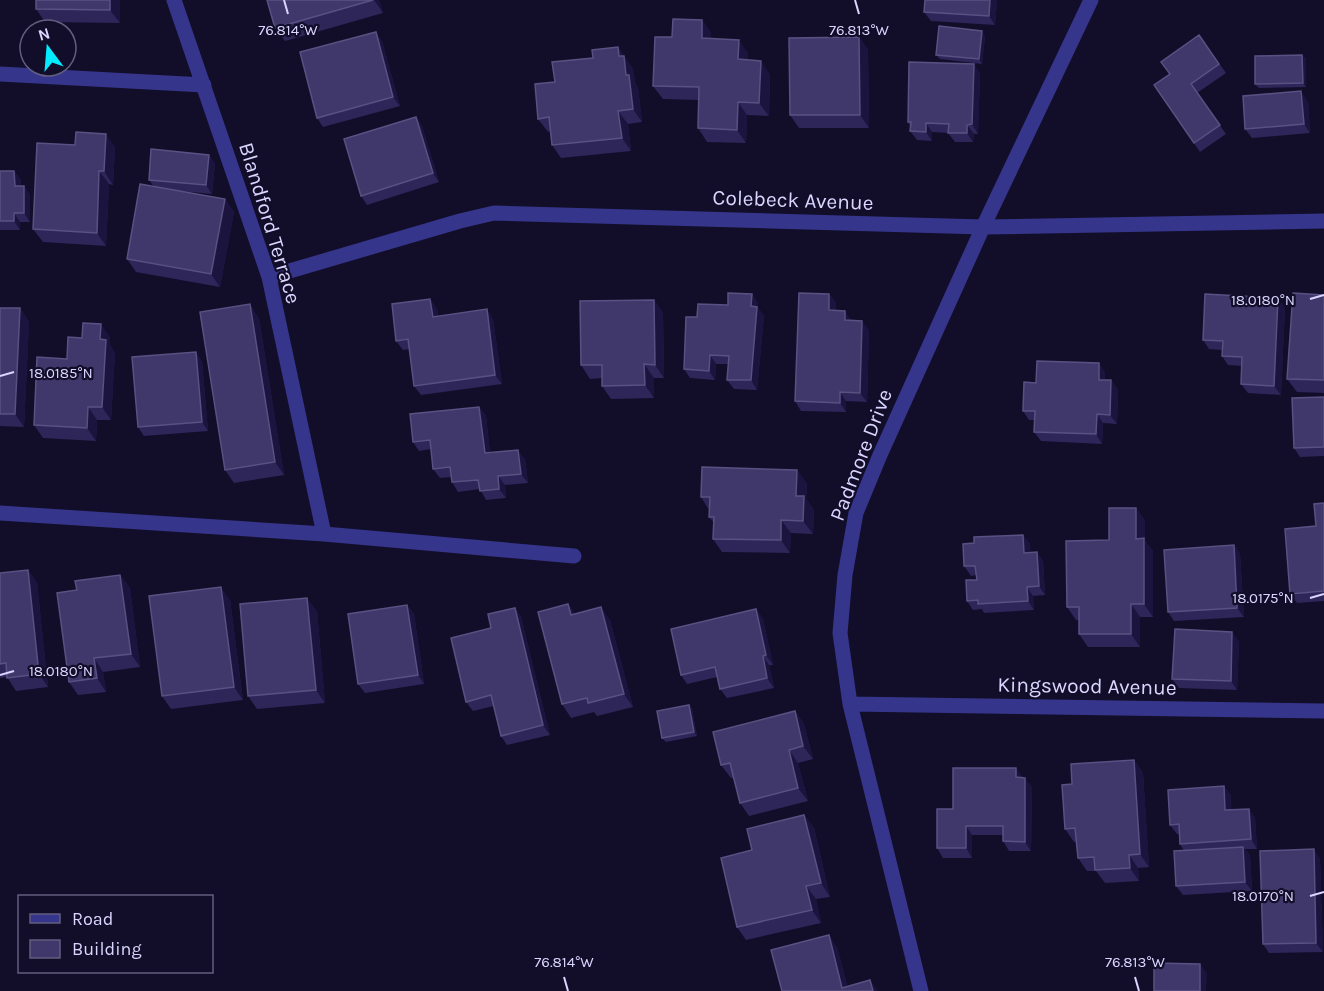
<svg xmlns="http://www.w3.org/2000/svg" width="1324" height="991" font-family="Karla,sans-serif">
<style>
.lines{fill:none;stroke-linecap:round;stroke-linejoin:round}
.street{stroke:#36358c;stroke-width:15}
.wall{fill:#2e2559}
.shaded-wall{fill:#1b143e}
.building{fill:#40386a;stroke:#585182;stroke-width:1.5}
.ticks{fill:none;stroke:#dad6ff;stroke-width:2}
.labels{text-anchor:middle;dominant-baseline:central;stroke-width:4.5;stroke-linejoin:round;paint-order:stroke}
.street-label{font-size:21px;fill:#dad6ff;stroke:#120e29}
.ticks-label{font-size:15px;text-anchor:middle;fill:#dad6ff;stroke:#120e29;stroke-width:4.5;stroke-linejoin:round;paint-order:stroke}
</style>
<rect width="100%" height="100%" fill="#120e29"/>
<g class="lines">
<path class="street" d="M 174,0 L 269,277 L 324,534
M 0,74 L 204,85
M 269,277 L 460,221 L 494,213 L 983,227 L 1324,221
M 0,513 L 324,534 L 574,556
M 850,704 L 1324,711
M 921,991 L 850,704 L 840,633 L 845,575 L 856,513 L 880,455 L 983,227 L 1091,0"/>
</g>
<path class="wall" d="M 36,0 L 120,0 L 120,23 L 45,22 L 36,9 Z
M 267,0 L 379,0 L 383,13 L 285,41 L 275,28 Z
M 997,0 L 995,25 L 931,21 L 924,12 Z
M 702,20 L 711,33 L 711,39 L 748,53 L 748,60 L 770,74 L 769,116 L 747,115 L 746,143 L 707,142 L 698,128 L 699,100 L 663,99 L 653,86 L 672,37 Z
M 1199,35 L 1226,73 L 1197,93 L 1226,134 L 1200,152 L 1154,85 L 1169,74 Z
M 985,36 L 982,64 L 940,59 L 936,55 Z
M 859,37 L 868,50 L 869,128 L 799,128 L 790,115 Z
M 382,41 L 400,106 L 323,127 L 317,118 Z
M 618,47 L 633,69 L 635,82 L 638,88 L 642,122 L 628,124 L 631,151 L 561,158 L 552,145 L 550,131 L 548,132 L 538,119 L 555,82 Z
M 1302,55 L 1306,59 L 1306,87 L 1259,88 L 1255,84 Z
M 980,73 L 978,134 L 974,134 L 973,142 L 955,142 L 948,133 L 932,132 L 932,141 L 917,140 L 910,131 L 910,126 L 908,122 Z
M 1308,101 L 1310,133 L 1252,138 L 1245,129 Z
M 416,117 L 422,126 L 439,182 L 367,205 L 361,196 Z
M 115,147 L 113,185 L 109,184 L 106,246 L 43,242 L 33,229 Z
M 209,155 L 215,164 L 212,194 L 180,191 L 225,199 L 234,212 L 220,287 L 136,272 L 127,259 L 154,187 L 149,180 Z
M 0,171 L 14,171 L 21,180 L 21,186 L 24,186 L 30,195 L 30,222 L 20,222 L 20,230 L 0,230 Z
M 829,294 L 836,303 L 835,311 L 869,330 L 867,402 L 846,401 L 846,412 L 801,411 L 795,401 Z
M 1324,295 L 1324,393 L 1297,392 L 1287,379 Z
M 430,299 L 437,309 L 438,316 L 493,319 L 502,384 L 421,395 L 414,386 L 409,349 L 403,350 L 396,341 Z
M 654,300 L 663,313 L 664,378 L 654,378 L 654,398 L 611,399 L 602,386 L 602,378 L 590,379 L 581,365 Z
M 758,303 L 758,308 L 764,316 L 757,390 L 734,389 L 727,380 L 728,364 L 716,364 L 715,380 L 690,378 L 684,369 L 697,317 L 728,305 Z
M 1285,307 L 1281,395 L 1248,393 L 1241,384 L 1242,366 L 1228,365 L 1222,356 L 1222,350 L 1209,349 L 1203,340 Z
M 0,308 L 20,308 L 29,322 L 24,427 L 0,426 Z
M 259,318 L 284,475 L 234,483 L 225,470 Z
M 110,337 L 110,345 L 115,353 L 111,420 L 97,420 L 96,441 L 43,438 L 34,425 L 82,338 Z
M 202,361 L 208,431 L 144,436 L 138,427 Z
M 1105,372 L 1105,380 L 1111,380 L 1118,390 L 1117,424 L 1103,423 L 1102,444 L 1041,441 L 1034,432 L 1035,420 L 1029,420 L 1023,411 L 1036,383 Z
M 1324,397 L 1324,456 L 1300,457 L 1294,448 Z
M 479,407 L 486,416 L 490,453 L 525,459 L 528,483 L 505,485 L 506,498 L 486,500 L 480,489 L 458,492 L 452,482 L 451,477 L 440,478 L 433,469 L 431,449 L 419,451 L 413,442 Z
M 797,470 L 807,484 L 806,499 L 814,510 L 813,534 L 791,533 L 790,553 L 722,552 L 713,539 L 714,523 L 709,517 L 709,510 L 701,497 Z
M 1324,503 L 1324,601 L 1297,603 L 1290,594 Z
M 1136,508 L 1145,521 L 1145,541 L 1153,551 L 1153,617 L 1140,617 L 1140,647 L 1088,647 L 1079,634 L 1079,620 L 1076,620 L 1067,607 L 1109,540 Z
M 1023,535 L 1030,544 L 1030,552 L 1037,552 L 1043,561 L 1045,595 L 1033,596 L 1034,610 L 984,613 L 982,609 L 973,610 L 967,601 L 977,580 L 976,575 L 971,576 L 964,566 L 974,543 Z
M 1234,545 L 1240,554 L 1244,617 L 1174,621 L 1168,612 Z
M 28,570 L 37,583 L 48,687 L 16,691 L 7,677 L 0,678 L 0,573 Z
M 120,575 L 130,588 L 140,667 L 103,672 L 106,692 L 78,695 L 69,682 L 77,590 Z
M 230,600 L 243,700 L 171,709 L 162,696 Z
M 568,604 L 575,614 L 610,620 L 633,707 L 597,716 L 594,712 L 571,718 L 562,704 Z
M 407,605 L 414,614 L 424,684 L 365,693 L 358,684 Z
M 515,608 L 521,617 L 550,735 L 507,745 L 501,736 L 494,706 L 473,711 L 466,702 L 491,628 Z
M 756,609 L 763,619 L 773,665 L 769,665 L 774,688 L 727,698 L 720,689 L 717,677 L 687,684 L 681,675 Z
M 317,611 L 325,703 L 257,709 L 248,696 Z
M 1239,641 L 1237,690 L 1179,688 L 1172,679 Z
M 689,705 L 692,709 L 697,736 L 666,742 L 662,738 Z
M 795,711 L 804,724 L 813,759 L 798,763 L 808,801 L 749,816 L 740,803 L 733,778 L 731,778 L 721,765 Z
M 1134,760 L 1143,773 L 1149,867 L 1138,868 L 1139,881 L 1105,883 L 1096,871 L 1087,871 L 1078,858 L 1076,842 L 1074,842 L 1065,829 L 1072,784 Z
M 1016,768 L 1022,777 L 1032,787 L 1031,851 L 1009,851 L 1003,841 L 1003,835 L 972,835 L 972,858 L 943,858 L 937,848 L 953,809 Z
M 1231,795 L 1231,810 L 1249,809 L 1255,818 L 1257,849 L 1245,849 L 1250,856 L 1252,891 L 1183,895 L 1176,886 L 1184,851 L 1180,844 L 1179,834 L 1177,834 L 1170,825 Z
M 804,815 L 814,828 L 830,897 L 816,899 L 821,923 L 746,940 L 737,927 L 752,850 Z
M 1320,859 L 1323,952 L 1269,953 L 1263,944 Z"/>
<path class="shaded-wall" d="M 110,0 L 120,0 L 120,23 L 110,10 Z
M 374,0 L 379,0 L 383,13 Z
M 990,0 L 997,0 L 995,25 L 989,16 Z
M 702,20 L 711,33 L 711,51 L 702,38 Z
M 982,31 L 985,36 L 982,64 L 979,59 Z
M 376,32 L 382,41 L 400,106 L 393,97 Z
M 859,37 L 868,50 L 869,128 L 860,115 Z
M 739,40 L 748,53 L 748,73 L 738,59 Z
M 618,47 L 633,69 L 635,82 L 638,88 L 642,122 L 633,109 L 619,56 Z
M 1302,55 L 1306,59 L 1306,87 L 1303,83 Z
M 761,61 L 770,74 L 769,116 L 759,103 Z
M 974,64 L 980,73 L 978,134 L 972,124 Z
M 1301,91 L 1308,101 L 1310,133 L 1304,124 Z
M 738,102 L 747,115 L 746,143 L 737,130 Z
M 618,111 L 628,124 L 631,151 L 622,138 Z
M 416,117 L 422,126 L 439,182 L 433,173 Z
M 926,123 L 932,132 L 932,141 L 926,132 Z
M 967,125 L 974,134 L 973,142 L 967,133 Z
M 106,134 L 115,147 L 113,185 L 104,171 Z
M 209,155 L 215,164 L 212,194 L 206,185 Z
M 14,171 L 21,180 L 21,195 L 15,186 Z
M 99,171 L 109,184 L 106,246 L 97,233 Z
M 24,186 L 30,195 L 30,222 L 24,213 Z
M 225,199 L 234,212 L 220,287 L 211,274 Z
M 14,213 L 20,222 L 20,230 L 14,221 Z
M 752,294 L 758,303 L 758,308 L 764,316 L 757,390 L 751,380 L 751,306 Z
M 829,294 L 836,303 L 835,320 L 829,310 Z
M 1278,298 L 1285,307 L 1281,395 L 1274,386 Z
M 430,299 L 437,309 L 439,326 L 433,317 Z
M 654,300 L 663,313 L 664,378 L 655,365 Z
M 250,304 L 259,318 L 284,475 L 275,462 Z
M 20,308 L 29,322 L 24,427 L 15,414 Z
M 487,309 L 493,319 L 502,384 L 495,375 Z
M 845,311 L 851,320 L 845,320 Z
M 862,321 L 869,330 L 867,402 L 860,393 Z
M 101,324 L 110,337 L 110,345 L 115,353 L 111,420 L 102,407 L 100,339 Z
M 196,352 L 202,361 L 208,431 L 202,422 Z
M 710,355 L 716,364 L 715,380 L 709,371 Z
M 1099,363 L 1105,372 L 1105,389 L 1099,380 Z
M 644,364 L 654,378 L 654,398 L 645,385 Z
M 1111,380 L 1118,390 L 1117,424 L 1110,415 Z
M 840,392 L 846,401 L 846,412 L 840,403 Z
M 88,407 L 97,420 L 96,441 L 87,428 Z
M 479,407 L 486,416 L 491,462 L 485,453 Z
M 1097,414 L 1103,423 L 1102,444 L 1096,434 Z
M 518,450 L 525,459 L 528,483 L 521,474 Z
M 797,470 L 807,484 L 806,499 L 814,510 L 813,534 L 803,521 L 796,496 Z
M 498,476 L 505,485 L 506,498 L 499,489 Z
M 1136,508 L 1145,521 L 1145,541 L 1153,551 L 1153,617 L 1144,604 L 1136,539 Z
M 781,520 L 791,533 L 790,553 L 781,540 Z
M 1023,535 L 1030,544 L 1031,562 L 1024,553 Z
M 1234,545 L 1240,554 L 1244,617 L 1237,608 Z
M 1037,552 L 1043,561 L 1045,595 L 1039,586 Z
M 28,570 L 37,583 L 48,687 L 39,674 Z
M 120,575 L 130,588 L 140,667 L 131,654 Z
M 221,587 L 230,600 L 243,700 L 234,687 Z
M 1027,587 L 1033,596 L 1034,610 L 1028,601 Z
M 307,598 L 317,611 L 325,703 L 316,690 Z
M 568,604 L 577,617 L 571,615 Z
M 1131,604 L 1140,617 L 1140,647 L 1131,634 Z
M 407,605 L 414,614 L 424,684 L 418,675 Z
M 601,607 L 610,620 L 633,707 L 624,694 Z
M 515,608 L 521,617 L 550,735 L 543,725 Z
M 756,609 L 763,619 L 773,665 L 766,655 Z
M 1232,632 L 1239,641 L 1237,690 L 1231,681 Z
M 763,656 L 769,665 L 774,688 L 767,678 Z
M 94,658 L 103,672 L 106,692 L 97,678 Z
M 689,705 L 692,709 L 697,736 L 694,732 Z
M 795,711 L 804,724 L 813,759 L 803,746 Z
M 789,750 L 798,763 L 808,801 L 798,788 Z
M 1134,760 L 1143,773 L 1149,867 L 1140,854 Z
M 1016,768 L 1022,777 L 1016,777 Z
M 1025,778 L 1032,787 L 1031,851 L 1025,842 Z
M 1224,786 L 1231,795 L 1232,819 L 1225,810 Z
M 1249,809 L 1255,818 L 1257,849 L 1251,839 Z
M 804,815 L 814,828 L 830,897 L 821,883 Z
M 966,826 L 972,835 L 972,858 L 966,848 Z
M 1243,847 L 1250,856 L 1252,891 L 1245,882 Z
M 1314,849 L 1320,859 L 1323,952 L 1316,943 Z
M 1129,855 L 1138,868 L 1139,881 L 1130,868 Z
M 806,886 L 816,899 L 821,923 L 812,910 Z
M 829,935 L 838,949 L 849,991 L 842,988 Z
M 1200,964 L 1207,973 L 1206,991 L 1200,991 Z
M 870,980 L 878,991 L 873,991 Z"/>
<path class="building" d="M 36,0 L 110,0 L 110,10 L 36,9 Z
M 267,0 L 373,0 L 275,28 Z
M 925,0 L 990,0 L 989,16 L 924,12 Z
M 673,19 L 702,20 L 702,38 L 739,40 L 738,59 L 761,61 L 759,103 L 738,102 L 737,130 L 698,128 L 699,87 L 653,86 L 655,37 L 672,37 Z
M 939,26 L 982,31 L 979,59 L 936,55 Z
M 376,32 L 393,97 L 317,118 L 300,52 Z
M 1199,35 L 1219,64 L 1191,84 L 1220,125 L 1194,143 L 1154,85 L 1170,74 L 1161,62 Z
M 859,37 L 860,115 L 790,115 L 789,38 Z
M 618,47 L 619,56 L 624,56 L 626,75 L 629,75 L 633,109 L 618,111 L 622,138 L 552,145 L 549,117 L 538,119 L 535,84 L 555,82 L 552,62 L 593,58 L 592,50 Z
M 1302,55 L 1303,83 L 1255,84 L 1255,56 Z
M 909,62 L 974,64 L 972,124 L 967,125 L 967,133 L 948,133 L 949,124 L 926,123 L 926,132 L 910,131 L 911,122 L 908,122 Z
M 1301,91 L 1304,124 L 1245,129 L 1243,96 Z
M 416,117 L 433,173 L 361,196 L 344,139 Z
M 76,132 L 106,134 L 104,171 L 99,171 L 97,233 L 33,229 L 37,143 L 75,145 Z
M 151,149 L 209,155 L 206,185 L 149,180 Z
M 0,171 L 14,171 L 15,186 L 24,186 L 24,213 L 14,213 L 14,221 L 0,221 Z
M 140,184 L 225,199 L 211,274 L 127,259 Z
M 728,293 L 752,294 L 751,306 L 757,307 L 751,380 L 727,380 L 729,356 L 710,355 L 709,371 L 684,369 L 686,317 L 697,317 L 698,304 L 728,305 Z
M 799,293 L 829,294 L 829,310 L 845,311 L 845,320 L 862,321 L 860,393 L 840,392 L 840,403 L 795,401 Z
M 1293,293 L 1324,295 L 1324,380 L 1287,379 Z
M 1205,294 L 1278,298 L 1274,386 L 1241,384 L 1242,357 L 1222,356 L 1223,341 L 1203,340 Z
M 430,299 L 433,317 L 487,309 L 495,375 L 414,386 L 408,339 L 396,341 L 392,304 Z
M 654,300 L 655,365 L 644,364 L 645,385 L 602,386 L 602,365 L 581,365 L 580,301 Z
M 250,304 L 275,462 L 225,470 L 200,312 Z
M 0,308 L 20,308 L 15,414 L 0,414 Z
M 83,323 L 101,324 L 100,339 L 106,340 L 102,407 L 88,407 L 87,428 L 34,425 L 37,357 L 67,359 L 68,337 L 82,338 Z
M 196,352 L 202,422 L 138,427 L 132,357 Z
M 1037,361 L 1099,363 L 1099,380 L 1111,380 L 1110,415 L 1097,414 L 1096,434 L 1034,432 L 1035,411 L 1023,411 L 1024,382 L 1036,383 Z
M 1324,397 L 1324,447 L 1294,448 L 1292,398 Z
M 479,407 L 485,453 L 518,450 L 521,474 L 498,476 L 499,489 L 480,491 L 478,480 L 452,482 L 450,467 L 433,469 L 430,440 L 413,442 L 410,414 Z
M 702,467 L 797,470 L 796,496 L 804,496 L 803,521 L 781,520 L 781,540 L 713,539 L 714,517 L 709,517 L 710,497 L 701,497 Z
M 1324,503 L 1324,591 L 1290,594 L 1285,529 L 1316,526 L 1314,504 Z
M 1109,508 L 1136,508 L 1136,539 L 1144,538 L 1144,604 L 1131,604 L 1131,634 L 1079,634 L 1079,607 L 1067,607 L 1066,541 L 1109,540 Z
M 1023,535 L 1024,553 L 1037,552 L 1039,586 L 1027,587 L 1028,601 L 978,604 L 978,600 L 967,601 L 966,580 L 977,580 L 975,566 L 964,566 L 963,544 L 974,543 L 974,537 Z
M 1234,545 L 1237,608 L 1168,612 L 1164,550 Z
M 28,570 L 39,674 L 7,678 L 6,663 L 0,664 L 0,573 Z
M 120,575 L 131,654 L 94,658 L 97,678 L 69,682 L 57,593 L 77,590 L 75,581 Z
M 221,587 L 234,687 L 162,696 L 149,596 Z
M 307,598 L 316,690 L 248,696 L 240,604 Z
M 568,604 L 571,615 L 601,607 L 624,694 L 588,703 L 587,698 L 562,704 L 538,612 Z
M 407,605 L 418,675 L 358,684 L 348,614 Z
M 515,608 L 543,725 L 501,736 L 491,695 L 466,702 L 451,638 L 491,628 L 488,614 Z
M 756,609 L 766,655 L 763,656 L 767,678 L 720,689 L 715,667 L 681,675 L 671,629 Z
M 1175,629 L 1232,632 L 1231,681 L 1172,679 Z
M 689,705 L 694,732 L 662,738 L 657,711 Z
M 795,711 L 803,746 L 789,750 L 798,788 L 740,803 L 730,763 L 721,765 L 713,732 Z
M 1134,760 L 1140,854 L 1129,855 L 1130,868 L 1095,870 L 1094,857 L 1078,858 L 1075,828 L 1065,829 L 1062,785 L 1072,784 L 1071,764 Z
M 953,768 L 1016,768 L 1016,777 L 1025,778 L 1025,842 L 1003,841 L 1003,826 L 966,826 L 966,848 L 937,848 L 937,809 L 953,809 Z
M 1224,786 L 1225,810 L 1249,809 L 1251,839 L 1180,844 L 1179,824 L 1170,825 L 1168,790 Z
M 804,815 L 821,883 L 806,886 L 812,910 L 737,927 L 721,858 L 752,850 L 747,829 Z
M 1243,847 L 1245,882 L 1176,886 L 1174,851 Z
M 1314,849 L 1316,943 L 1263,944 L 1260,851 Z
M 829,935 L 842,988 L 870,980 L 873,991 L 782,991 L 771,950 Z
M 1154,963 L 1200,964 L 1200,991 L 1154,991 Z"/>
<path class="ticks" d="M 284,0 L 288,14M 855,0 L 859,14M 1310,299 L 1324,295M 0,376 L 14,372M 1310,598 L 1324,594M 0,675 L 14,671M 1310,896 L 1324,892M 564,977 L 568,991M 1135,977 L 1139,991"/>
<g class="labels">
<g class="street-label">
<text transform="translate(793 200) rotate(2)">Colebeck Avenue</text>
<text transform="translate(270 223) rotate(73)">Blandford Terrace</text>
<text transform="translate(861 455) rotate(-69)">Padmore Drive</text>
<text transform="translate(1087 686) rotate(1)">Kingswood Avenue</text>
</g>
</g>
<g class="ticks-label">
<text x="288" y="35">76.814°W</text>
<text x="859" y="35">76.813°W</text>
<text x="1263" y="305">18.0180°N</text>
<text x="61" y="378">18.0185°N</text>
<text x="1263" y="603">18.0175°N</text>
<text x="61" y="676">18.0180°N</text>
<text x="1263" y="901">18.0170°N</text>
<text x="564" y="967">76.814°W</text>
<text x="1135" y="967">76.813°W</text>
</g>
<rect x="18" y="895" width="195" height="78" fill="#120e29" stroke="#625e7f" stroke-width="1.5"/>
<rect x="30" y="914" width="30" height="9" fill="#36358c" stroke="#625e7f" stroke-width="1.5"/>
<text x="72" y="925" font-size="18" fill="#dad6ff">Road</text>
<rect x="30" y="940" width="30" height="18" fill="#40386a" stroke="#625e7f" stroke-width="1.5"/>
<text x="72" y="955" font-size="18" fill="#dad6ff">Building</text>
<g transform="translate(48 48) rotate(344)"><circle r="28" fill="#120e29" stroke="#625e7f" stroke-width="1.5"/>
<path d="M0-4.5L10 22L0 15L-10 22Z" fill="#02ebff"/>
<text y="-9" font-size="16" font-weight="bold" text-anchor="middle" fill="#dad6ff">N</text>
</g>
</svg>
